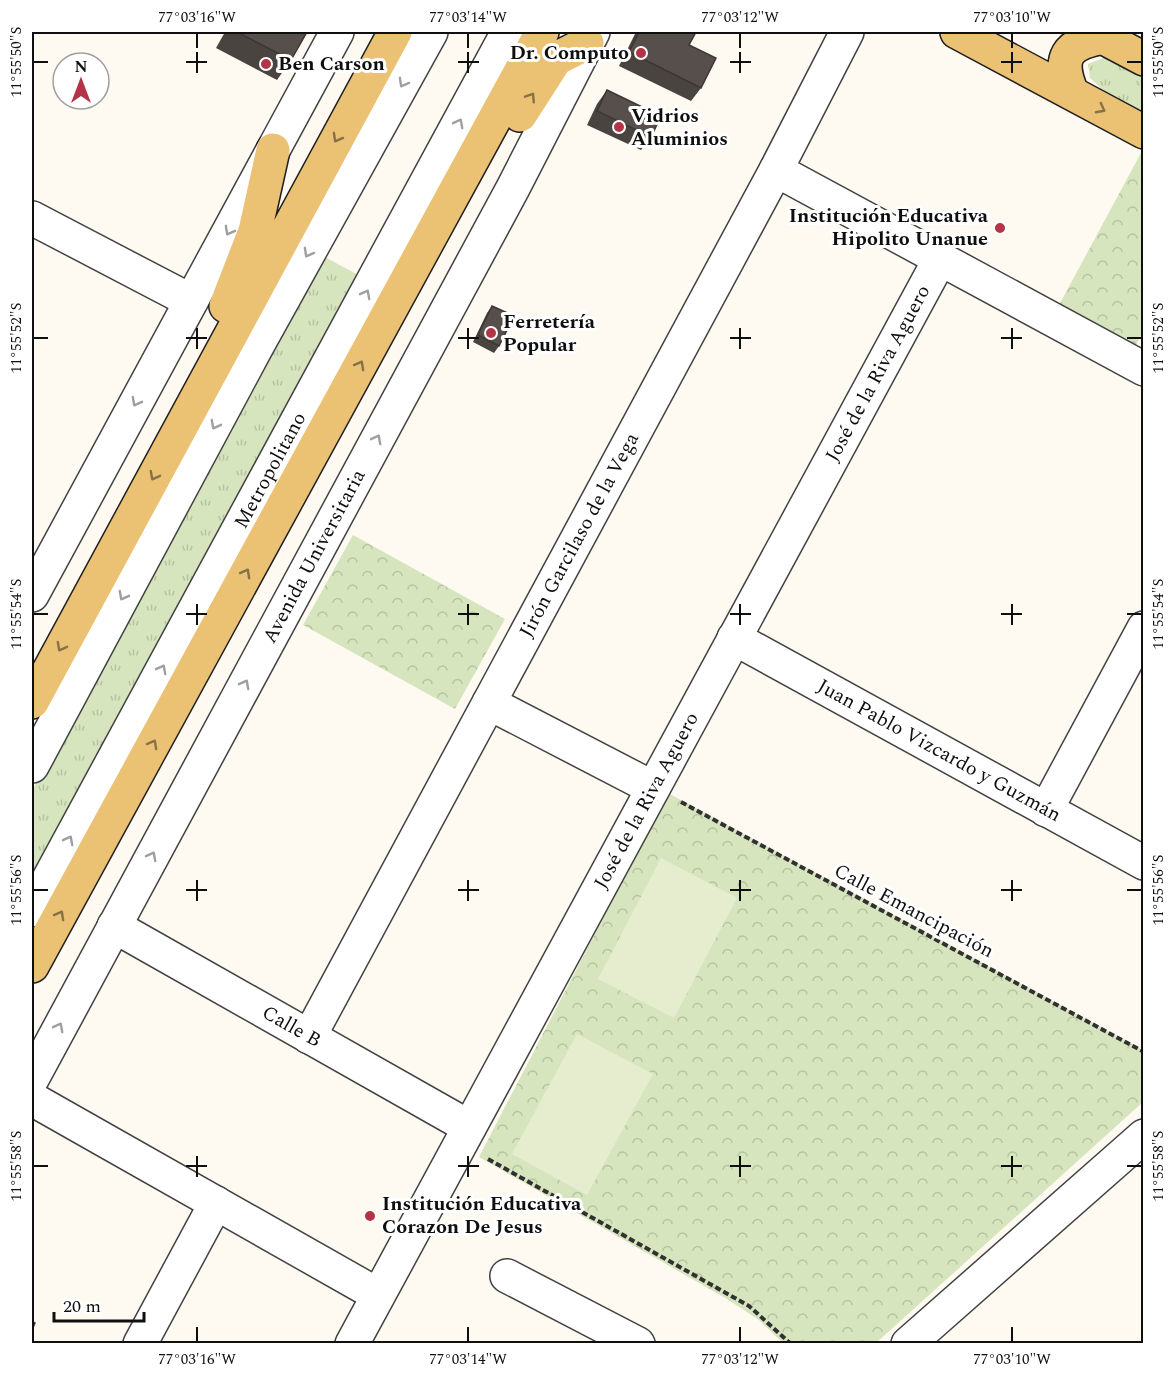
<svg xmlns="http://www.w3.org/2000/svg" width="1175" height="1375" font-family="Spectral,serif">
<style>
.grass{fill:url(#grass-tufts)}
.park{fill:url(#park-crowns)}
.pitch{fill:#e6edcf}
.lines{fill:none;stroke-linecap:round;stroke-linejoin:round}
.minor-casing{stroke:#424242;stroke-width:36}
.major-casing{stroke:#202020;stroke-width:36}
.path{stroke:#313131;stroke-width:4;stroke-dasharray:6 3;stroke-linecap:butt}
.minor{stroke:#fff;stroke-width:33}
.major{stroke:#ebc274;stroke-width:33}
.wall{fill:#4a4441}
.building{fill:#564f4c;stroke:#3c3735;stroke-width:1.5}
.oneway{stroke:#9f9f9f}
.oneway2{stroke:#887147}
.ticks{fill:none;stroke:#0f0f0f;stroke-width:2}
.poi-dot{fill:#b23446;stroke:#fff;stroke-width:2}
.labels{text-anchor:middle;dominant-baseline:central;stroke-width:6;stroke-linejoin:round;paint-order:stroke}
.poi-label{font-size:20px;font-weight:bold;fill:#0f0f0f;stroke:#fff;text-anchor:start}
.street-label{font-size:20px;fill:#0f0f0f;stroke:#fff}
.neatline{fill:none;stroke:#0f0f0f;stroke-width:2}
.ticks-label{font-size:15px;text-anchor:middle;fill:#0f0f0f}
</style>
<defs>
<pattern id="grass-tufts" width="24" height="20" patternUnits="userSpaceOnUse" patternTransform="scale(1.5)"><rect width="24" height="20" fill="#d6e5be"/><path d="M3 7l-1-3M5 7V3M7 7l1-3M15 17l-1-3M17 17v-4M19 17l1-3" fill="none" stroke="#b6c3a2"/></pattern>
<pattern id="park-crowns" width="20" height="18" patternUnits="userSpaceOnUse" patternTransform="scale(1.5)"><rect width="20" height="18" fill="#d6e5be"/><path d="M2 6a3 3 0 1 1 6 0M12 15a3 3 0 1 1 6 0" fill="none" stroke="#b6c3a2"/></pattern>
</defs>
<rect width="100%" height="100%" fill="#fefaf1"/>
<path class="grass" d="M 1103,58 L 1120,60 L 1143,73 L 1143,113 L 1105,92 L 1090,78 L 1088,64 Z
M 323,256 L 360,276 L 32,882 L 32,791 Z"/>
<path class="park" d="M 1142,151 L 1144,330 L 1134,348 L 1058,307 Z
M 353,535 L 505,619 L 455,709 L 303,625 Z
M 668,793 L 1143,1050 L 1143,1102 L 876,1343 L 783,1343 L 759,1320 L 727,1299 L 479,1157 Z"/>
<path class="pitch" d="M 661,858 L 737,898 L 674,1018 L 598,979 Z
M 577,1034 L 653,1074 L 587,1195 L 512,1154 Z"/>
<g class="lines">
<defs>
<g id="minor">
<path d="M 776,170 L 1144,369"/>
<path d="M 32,218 L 191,301"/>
<path d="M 32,595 L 337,32"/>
<path id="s1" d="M 734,638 L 1144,863"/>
<path d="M 489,703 L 653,788"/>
<path d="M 32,766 L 256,348 L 431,32"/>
<path d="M 1046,810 L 1144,628"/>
<path id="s2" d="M 32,910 L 508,32"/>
<path id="s3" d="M 114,926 L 469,1127"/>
<path id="s4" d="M 309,1037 L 776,170 L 847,32"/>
<path id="s5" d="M 32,1079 L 513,188 L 593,32"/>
<path d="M 32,1099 L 378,1295"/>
<path d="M 507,1276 L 638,1344"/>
<path d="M 140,1344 L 216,1203"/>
<path id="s6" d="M 352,1344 L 940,259"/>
<path d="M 908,1344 L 1144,1136"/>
</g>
<path id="major" d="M 957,32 L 1144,132
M 1093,32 L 1144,59
M 1072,93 C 1057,57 1066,44 1104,37
M 520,115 L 556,59 L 587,43
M 226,306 L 255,231 L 273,150
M 32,702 L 395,32
M 32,966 L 542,32"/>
</defs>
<use href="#minor" class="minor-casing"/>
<use href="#major" class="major-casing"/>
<path class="path" d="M 681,802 L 1144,1052
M 488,1159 L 749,1306 L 791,1344"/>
<use href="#minor" class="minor"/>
<use href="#major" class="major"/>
</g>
<path class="wall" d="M 225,32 L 307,32 L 291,60 L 277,80 L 216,48 Z
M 636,32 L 696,32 L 689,45 L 701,88 L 691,101 L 619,66 Z
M 607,90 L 651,137 L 641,150 L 587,125 L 597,104 Z
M 492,306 L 499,346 L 494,353 L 473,342 L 487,313 Z"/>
<path class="building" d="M 237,32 L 307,32 L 291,60 Z
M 639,32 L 696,32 L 689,45 L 716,58 L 701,88 L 629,52 Z
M 607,90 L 661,116 L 651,137 L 597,111 Z
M 492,306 L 514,316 L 499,346 L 478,335 Z
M 32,1321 L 35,1323 L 32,1330 Z"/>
<defs><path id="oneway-chevron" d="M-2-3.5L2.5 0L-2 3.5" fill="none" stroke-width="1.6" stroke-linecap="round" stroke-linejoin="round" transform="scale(1.5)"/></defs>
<g class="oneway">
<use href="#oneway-chevron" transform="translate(403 83) rotate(119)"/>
<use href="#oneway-chevron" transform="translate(459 123) rotate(-62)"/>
<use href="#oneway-chevron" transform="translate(229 231) rotate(119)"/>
<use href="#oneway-chevron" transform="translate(308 253) rotate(119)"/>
<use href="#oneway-chevron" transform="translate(366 294) rotate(-62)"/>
<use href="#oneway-chevron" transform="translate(136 402) rotate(118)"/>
<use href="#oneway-chevron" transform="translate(215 425) rotate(118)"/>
<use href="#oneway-chevron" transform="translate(377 439) rotate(-62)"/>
<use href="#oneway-chevron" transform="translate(123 596) rotate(118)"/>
<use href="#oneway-chevron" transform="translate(162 669) rotate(-62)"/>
<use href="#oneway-chevron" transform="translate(245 684) rotate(-62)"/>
<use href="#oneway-chevron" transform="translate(69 840) rotate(-62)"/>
<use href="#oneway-chevron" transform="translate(152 856) rotate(-62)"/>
<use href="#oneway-chevron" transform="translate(59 1027) rotate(-62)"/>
</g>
<g class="oneway2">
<use href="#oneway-chevron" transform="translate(531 97) rotate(-57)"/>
<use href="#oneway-chevron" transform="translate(1101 109) rotate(28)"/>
<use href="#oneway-chevron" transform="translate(337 138) rotate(119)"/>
<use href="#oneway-chevron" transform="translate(360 365) rotate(-61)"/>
<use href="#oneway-chevron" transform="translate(154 476) rotate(118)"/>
<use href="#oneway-chevron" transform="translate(246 573) rotate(-61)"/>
<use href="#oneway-chevron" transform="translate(61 647) rotate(118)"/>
<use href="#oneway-chevron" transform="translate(153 744) rotate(-61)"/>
<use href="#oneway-chevron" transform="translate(60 915) rotate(-61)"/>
</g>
<path class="ticks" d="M 197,33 L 197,48M 468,33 L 468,48M 740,33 L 740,48M 1012,33 L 1012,48M 197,52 L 197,73M 468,52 L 468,73M 740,52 L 740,73M 1012,52 L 1012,73M 33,62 L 48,62M 186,62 L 207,62M 458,62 L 479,62M 730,62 L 751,62M 1001,62 L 1022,62M 1127,62 L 1142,62M 197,328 L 197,349M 468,328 L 468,349M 740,328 L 740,349M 1012,328 L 1012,349M 33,338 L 48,338M 186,338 L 207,338M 458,338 L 479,338M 730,338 L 751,338M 1001,338 L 1022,338M 1127,338 L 1142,338M 197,604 L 197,625M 468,604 L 468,625M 740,604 L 740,625M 1012,604 L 1012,625M 33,614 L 48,614M 186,614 L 207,614M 458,614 L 479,614M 730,614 L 751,614M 1001,614 L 1022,614M 1127,614 L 1142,614M 197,880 L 197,901M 468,880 L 468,901M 740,880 L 740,901M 1012,880 L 1012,901M 33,890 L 48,890M 186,890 L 207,890M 458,890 L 479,890M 730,890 L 751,890M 1001,890 L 1022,890M 1127,890 L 1142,890M 197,1156 L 197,1177M 468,1156 L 468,1177M 740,1156 L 740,1177M 1012,1156 L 1012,1177M 33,1166 L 48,1166M 186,1166 L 207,1166M 458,1166 L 479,1166M 730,1166 L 751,1166M 1001,1166 L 1022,1166M 1127,1166 L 1142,1166M 197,1327 L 197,1342M 468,1327 L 468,1342M 740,1327 L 740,1342M 1012,1327 L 1012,1342"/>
<g class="poi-dot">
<circle cx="641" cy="53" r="6"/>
<circle cx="266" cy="64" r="6"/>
<circle cx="619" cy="127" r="6"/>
<circle cx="1000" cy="228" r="6"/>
<circle cx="491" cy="333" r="6"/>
<circle cx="370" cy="1216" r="6"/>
</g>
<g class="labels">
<g class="poi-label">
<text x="629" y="53" text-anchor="end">Dr. Computo</text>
<text x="278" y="64">Ben Carson</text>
<text x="631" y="116">Vidrios<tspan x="631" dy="23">Aluminios</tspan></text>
<text x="988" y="216" text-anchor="end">Institución Educativa<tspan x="988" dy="23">Hipolito Unanue</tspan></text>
<text x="503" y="322">Ferretería<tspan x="503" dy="23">Popular</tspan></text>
<text x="382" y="1204">Institución Educativa<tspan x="382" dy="23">Corazon De Jesus</tspan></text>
</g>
<g class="street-label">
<text stroke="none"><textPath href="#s6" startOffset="1104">José de la Riva Aguero</textPath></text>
<text stroke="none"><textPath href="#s2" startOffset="500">Metropolitano</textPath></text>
<text stroke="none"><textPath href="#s4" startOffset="570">Jirón Garcilaso de la Vega</textPath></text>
<text stroke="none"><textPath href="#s5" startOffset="594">Avenida Universitaria</textPath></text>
<text stroke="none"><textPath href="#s1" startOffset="234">Juan Pablo Vizcardo y Guzmán</textPath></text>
<text stroke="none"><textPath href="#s6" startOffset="618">José de la Riva Aguero</textPath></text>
<text transform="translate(914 911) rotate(28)">Calle Emancipación</text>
<text stroke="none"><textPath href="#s3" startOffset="204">Calle B</textPath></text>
</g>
</g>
<rect width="1175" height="1375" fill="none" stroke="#ffffff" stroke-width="66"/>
<g transform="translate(81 81)"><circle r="28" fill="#ffffff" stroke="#9f9f9f" stroke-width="1.5"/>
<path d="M0-4.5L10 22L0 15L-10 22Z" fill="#b23446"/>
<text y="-9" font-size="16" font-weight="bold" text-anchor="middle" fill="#0f0f0f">N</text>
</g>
<path d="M54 1312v9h90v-9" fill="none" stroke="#0f0f0f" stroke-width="3"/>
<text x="63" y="1312" font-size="18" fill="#0f0f0f" stroke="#ffffff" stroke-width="4.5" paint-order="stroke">20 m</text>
<rect x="33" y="33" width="1109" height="1309" class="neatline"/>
<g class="ticks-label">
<text x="197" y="22">77°03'16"W</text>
<text x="468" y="22">77°03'14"W</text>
<text x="740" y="22">77°03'12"W</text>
<text x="1012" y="22">77°03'10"W</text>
<text transform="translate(16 62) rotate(-90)" y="5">11°55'50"S</text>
<text transform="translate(1158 62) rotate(-90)" y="5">11°55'50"S</text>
<text transform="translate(16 338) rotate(-90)" y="5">11°55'52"S</text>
<text transform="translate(1158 338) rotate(-90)" y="5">11°55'52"S</text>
<text transform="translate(16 614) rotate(-90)" y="5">11°55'54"S</text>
<text transform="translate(1158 614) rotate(-90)" y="5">11°55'54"S</text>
<text transform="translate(16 890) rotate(-90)" y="5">11°55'56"S</text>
<text transform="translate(1158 890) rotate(-90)" y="5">11°55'56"S</text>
<text transform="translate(16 1166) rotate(-90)" y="5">11°55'58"S</text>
<text transform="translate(1158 1166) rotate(-90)" y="5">11°55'58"S</text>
<text x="197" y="1364">77°03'16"W</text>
<text x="468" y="1364">77°03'14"W</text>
<text x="740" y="1364">77°03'12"W</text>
<text x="1012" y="1364">77°03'10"W</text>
</g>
</svg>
